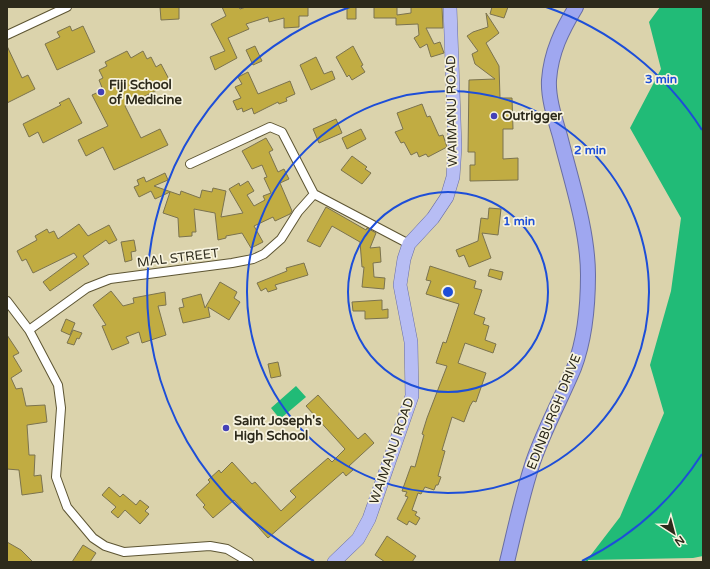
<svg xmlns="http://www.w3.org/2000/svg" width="710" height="569" font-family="'Varela Round',sans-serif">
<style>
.water{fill:#21bb77}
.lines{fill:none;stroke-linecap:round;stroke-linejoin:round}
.stream{stroke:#21bb77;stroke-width:2.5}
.building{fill:#c1ac42;stroke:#7b734f}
.minor-casing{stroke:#5d5533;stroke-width:10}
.primary-casing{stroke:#686da3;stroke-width:14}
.trunk-casing{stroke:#686da3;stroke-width:16}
.minor{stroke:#fff;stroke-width:8}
.primary{stroke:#b7bdf4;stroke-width:13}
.trunk{stroke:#9fa7f0;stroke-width:14}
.ring{fill:none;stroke:#1d4ed8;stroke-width:2}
.poi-dot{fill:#4441b7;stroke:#f7f3df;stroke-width:1.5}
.labels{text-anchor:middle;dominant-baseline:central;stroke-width:3.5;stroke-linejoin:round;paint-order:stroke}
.poi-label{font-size:13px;font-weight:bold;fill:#2d2a1b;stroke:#f7f3df;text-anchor:start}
.street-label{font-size:13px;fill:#2d2a1b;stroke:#f7f3df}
.centre{fill:#1d4ed8;stroke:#f7f3df;stroke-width:2}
.ring-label{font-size:12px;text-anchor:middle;font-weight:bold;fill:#1d4ed8;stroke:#f7f3df;stroke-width:3.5;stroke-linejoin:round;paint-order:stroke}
</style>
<rect width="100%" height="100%" fill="#dbd3ac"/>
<path class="water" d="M 660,7 L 703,7 L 703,556 L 693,558 L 587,560 L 620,517 L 664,413 L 650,365 L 671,291 L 681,218 L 630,128 L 661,69 L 649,22 Z
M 296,386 L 306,397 L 280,419 L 271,408 Z"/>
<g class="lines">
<path class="stream" d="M 586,562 L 587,560"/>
</g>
<path class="building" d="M 160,7 L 179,7 L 179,19 L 161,20 Z
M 222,7 L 239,7 L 240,9 L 246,7 L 308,7 L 308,16 L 299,16 L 299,27 L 284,28 L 284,18 L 269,22 L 268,17 L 246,24 L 249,29 L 228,38 L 237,58 L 215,70 L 210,57 L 225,51 L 211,24 L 226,16 Z
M 347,7 L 356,7 L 356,19 L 347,19 Z
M 374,7 L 397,7 L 397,15 L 411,13 L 411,7 L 442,7 L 443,28 L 426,28 L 434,44 L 440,42 L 444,53 L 431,57 L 427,44 L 420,48 L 414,38 L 419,35 L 418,24 L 396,25 L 396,18 L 374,18 Z
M 492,7 L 508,7 L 504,18 L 490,14 Z
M 486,13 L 499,33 L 486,43 L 499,66 L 500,98 L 512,98 L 513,129 L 503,129 L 503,159 L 518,158 L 518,180 L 470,181 L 470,165 L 475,165 L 475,152 L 468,152 L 469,80 L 495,79 L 475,64 L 472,54 L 478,51 L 467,36 L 473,32 L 488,27 Z
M 70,26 L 72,31 L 83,26 L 95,52 L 57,70 L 45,44 L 60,37 L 57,32 Z
M 7,46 L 22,78 L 28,75 L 35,89 L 7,103 Z
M 255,46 L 262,61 L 253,65 L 246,50 Z
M 353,46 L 363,65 L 361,66 L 365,72 L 352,80 L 349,75 L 347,77 L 336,57 Z
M 127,51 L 131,58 L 143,51 L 147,59 L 151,57 L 156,67 L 161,64 L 171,83 L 125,106 L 141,138 L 160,129 L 168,145 L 114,170 L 103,147 L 86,156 L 78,140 L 108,126 L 92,95 L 103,90 L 99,80 L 103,78 L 99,70 L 107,66 L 105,62 Z
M 316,57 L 324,74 L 332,71 L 335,79 L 311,90 L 300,65 Z
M 248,72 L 258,94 L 290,81 L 295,94 L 286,98 L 287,101 L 279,104 L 278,102 L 254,114 L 252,108 L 243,112 L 242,108 L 237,110 L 233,101 L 241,98 L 235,87 L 242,84 L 238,77 Z
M 69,98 L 82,123 L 43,143 L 38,132 L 29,137 L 23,124 L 61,105 L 59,103 Z
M 422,104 L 427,117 L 430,116 L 439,136 L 443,135 L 447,147 L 428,157 L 426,154 L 419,157 L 417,152 L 411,155 L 404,142 L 401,143 L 395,132 L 403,129 L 397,113 Z
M 336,119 L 342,133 L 319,143 L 313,129 Z
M 361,129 L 366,139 L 347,149 L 342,138 Z
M 266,138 L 273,150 L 269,152 L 278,172 L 284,169 L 289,179 L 280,183 L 292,211 L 290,214 L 275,221 L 273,217 L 254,226 L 263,242 L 251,248 L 242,233 L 226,236 L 226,238 L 218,240 L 215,213 L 194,209 L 196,232 L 192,232 L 192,236 L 179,237 L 178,218 L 163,213 L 170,192 L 155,199 L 151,191 L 139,197 L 134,187 L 139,185 L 137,180 L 144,177 L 146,182 L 165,173 L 168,180 L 154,186 L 180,195 L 181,191 L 200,198 L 202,190 L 212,192 L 213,188 L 226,191 L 221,217 L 243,213 L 229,189 L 239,183 L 240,186 L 248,181 L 254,191 L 247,195 L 254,206 L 265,200 L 263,196 L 271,193 L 264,178 L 267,177 L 262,165 L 252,169 L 242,151 Z
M 352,156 L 367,167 L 365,169 L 371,173 L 362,184 L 341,170 Z
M 326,207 L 366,230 L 367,228 L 376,233 L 370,248 L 380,247 L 381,262 L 373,263 L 374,277 L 385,278 L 384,289 L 362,287 L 364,267 L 362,267 L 360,242 L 332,226 L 320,247 L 307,241 Z
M 489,208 L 501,209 L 498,235 L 482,233 L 491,258 L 469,267 L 464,255 L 459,257 L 456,250 L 478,241 L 481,218 L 488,219 Z
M 79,224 L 88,236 L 109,225 L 117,240 L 109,244 L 106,240 L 83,256 L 89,264 L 50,291 L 43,282 L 77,257 L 74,253 L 33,273 L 26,259 L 22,261 L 17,251 L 37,240 L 35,236 L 47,229 L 49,233 L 54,231 L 58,239 Z
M 134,240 L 136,251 L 131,252 L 132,260 L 125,262 L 121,242 Z
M 304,263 L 308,275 L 275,285 L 277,289 L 268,292 L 266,288 L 261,291 L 257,283 L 287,271 L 286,268 Z
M 430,266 L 476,281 L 474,288 L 482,290 L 474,314 L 485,318 L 483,324 L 489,326 L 485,340 L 496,344 L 493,353 L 465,343 L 458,363 L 486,373 L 476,402 L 473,401 L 470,406 L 464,422 L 452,417 L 442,450 L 445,451 L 438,476 L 441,477 L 438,485 L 436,485 L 434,490 L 425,487 L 421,494 L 418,493 L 412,510 L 417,512 L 415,515 L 420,518 L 416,525 L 409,521 L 407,525 L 397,519 L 408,497 L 405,496 L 407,492 L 402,491 L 411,466 L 415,467 L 424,435 L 422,434 L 427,418 L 447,366 L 436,363 L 443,342 L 446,343 L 459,304 L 426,294 L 431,281 L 426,280 Z
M 490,269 L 503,272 L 501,280 L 488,276 Z
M 220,282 L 237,292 L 234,298 L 240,302 L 229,320 L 208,307 L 210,317 L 183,323 L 179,308 L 184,307 L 182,299 L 201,294 L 205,308 Z
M 111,291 L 123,306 L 134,303 L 133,298 L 165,292 L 166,305 L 158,306 L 166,335 L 142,343 L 139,332 L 126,337 L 129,343 L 112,350 L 102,326 L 106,325 L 93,305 Z
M 382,300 L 382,310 L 388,309 L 388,318 L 365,319 L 365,311 L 353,311 L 352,302 Z
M 66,319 L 75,323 L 70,335 L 61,331 Z
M 73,330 L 82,333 L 79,339 L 77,338 L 74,345 L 67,343 Z
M 7,335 L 19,353 L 13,356 L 22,371 L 11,378 L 16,389 L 22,388 L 26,406 L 45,405 L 47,422 L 27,425 L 29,455 L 35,455 L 34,476 L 41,475 L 43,492 L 22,495 L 19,470 L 7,469 Z
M 278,362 L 281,376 L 271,378 L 268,364 Z
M 318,395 L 358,439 L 365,433 L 374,443 L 349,466 L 353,470 L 346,476 L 343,472 L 268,538 L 234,500 L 213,518 L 203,507 L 205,505 L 196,495 L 210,482 L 208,480 L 219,470 L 221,473 L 232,462 L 252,484 L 255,482 L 281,511 L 296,497 L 290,491 L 328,458 L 332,462 L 345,449 L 306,406 Z
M 109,487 L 120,497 L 123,494 L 136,505 L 140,500 L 149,507 L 145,511 L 149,514 L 140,524 L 125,510 L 118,518 L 111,512 L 116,507 L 102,495 Z
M 387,536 L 416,556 L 412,562 L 385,562 L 375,555 Z
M 7,542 L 21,550 L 33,562 L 7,562 Z
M 83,545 L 96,553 L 90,562 L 72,562 Z"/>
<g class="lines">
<defs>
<path id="minor" d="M 7,35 L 67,7
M 190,164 L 270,127 L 282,132 L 314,194 L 409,244
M 7,301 L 29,330 L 58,385 L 61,408 L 56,477 L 67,507 L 93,538 L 105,546 L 124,552 L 210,546 L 227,549 L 249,562
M 29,330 L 87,288 L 110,279 L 232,263 L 253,259 L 264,254 L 281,239 L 298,212 L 314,194"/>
<path id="primary" d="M 334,562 L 358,539 L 369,519 L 412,396 L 411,342 L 400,285 L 404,259 L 409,244 L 433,218 L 447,197 L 453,177 L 455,147 L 450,7"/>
<path id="trunk" d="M 507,562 C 515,529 522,495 533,462 C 544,430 561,399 574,368 C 585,339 588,306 588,275 C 588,230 571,180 560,136 C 555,119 548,98 549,80 C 551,52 562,30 576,7"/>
</defs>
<use href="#minor" class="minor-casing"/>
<use href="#primary" class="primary-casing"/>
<use href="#trunk" class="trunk-casing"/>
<use href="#minor" class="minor"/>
<use href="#primary" class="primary"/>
<use href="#trunk" class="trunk"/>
</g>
<g class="ring">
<circle cx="448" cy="292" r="100"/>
<circle cx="448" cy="292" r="201"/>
<path d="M702 454A301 301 0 0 1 582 561M314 561A301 301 0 0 1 350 7M546 7A301 301 0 0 1 702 130"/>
</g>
<g class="poi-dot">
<circle cx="101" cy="92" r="4"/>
<circle cx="494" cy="116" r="4"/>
<circle cx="226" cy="428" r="4"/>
</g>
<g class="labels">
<g class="poi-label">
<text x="109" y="85">Fiji School<tspan x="109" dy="15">of Medicine</tspan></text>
<text x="502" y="116">Outrigger</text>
<text x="234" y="421">Saint Joseph's<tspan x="234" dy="15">High School</tspan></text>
</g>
<g class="street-label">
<text transform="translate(452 111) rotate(-91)">WAIMANU ROAD</text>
<text transform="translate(178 258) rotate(-7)">MAL STREET</text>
<text transform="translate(554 412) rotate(-68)">EDINBURGH DRIVE</text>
<text transform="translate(392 451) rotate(-71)">WAIMANU ROAD</text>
</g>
</g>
<circle cx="448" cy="292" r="6" class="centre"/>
<g class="ring-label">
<text x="661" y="83">3 min</text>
<text x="590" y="154">2 min</text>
<text x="519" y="225">1 min</text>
</g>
<rect width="710" height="569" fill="none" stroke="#2d2a1b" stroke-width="16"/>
<g transform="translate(674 533) rotate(144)" stroke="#f7f3df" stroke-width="3" paint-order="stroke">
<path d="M0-3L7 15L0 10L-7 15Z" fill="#2d2a1b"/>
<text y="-6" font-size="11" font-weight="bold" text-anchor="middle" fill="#2d2a1b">N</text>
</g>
</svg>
